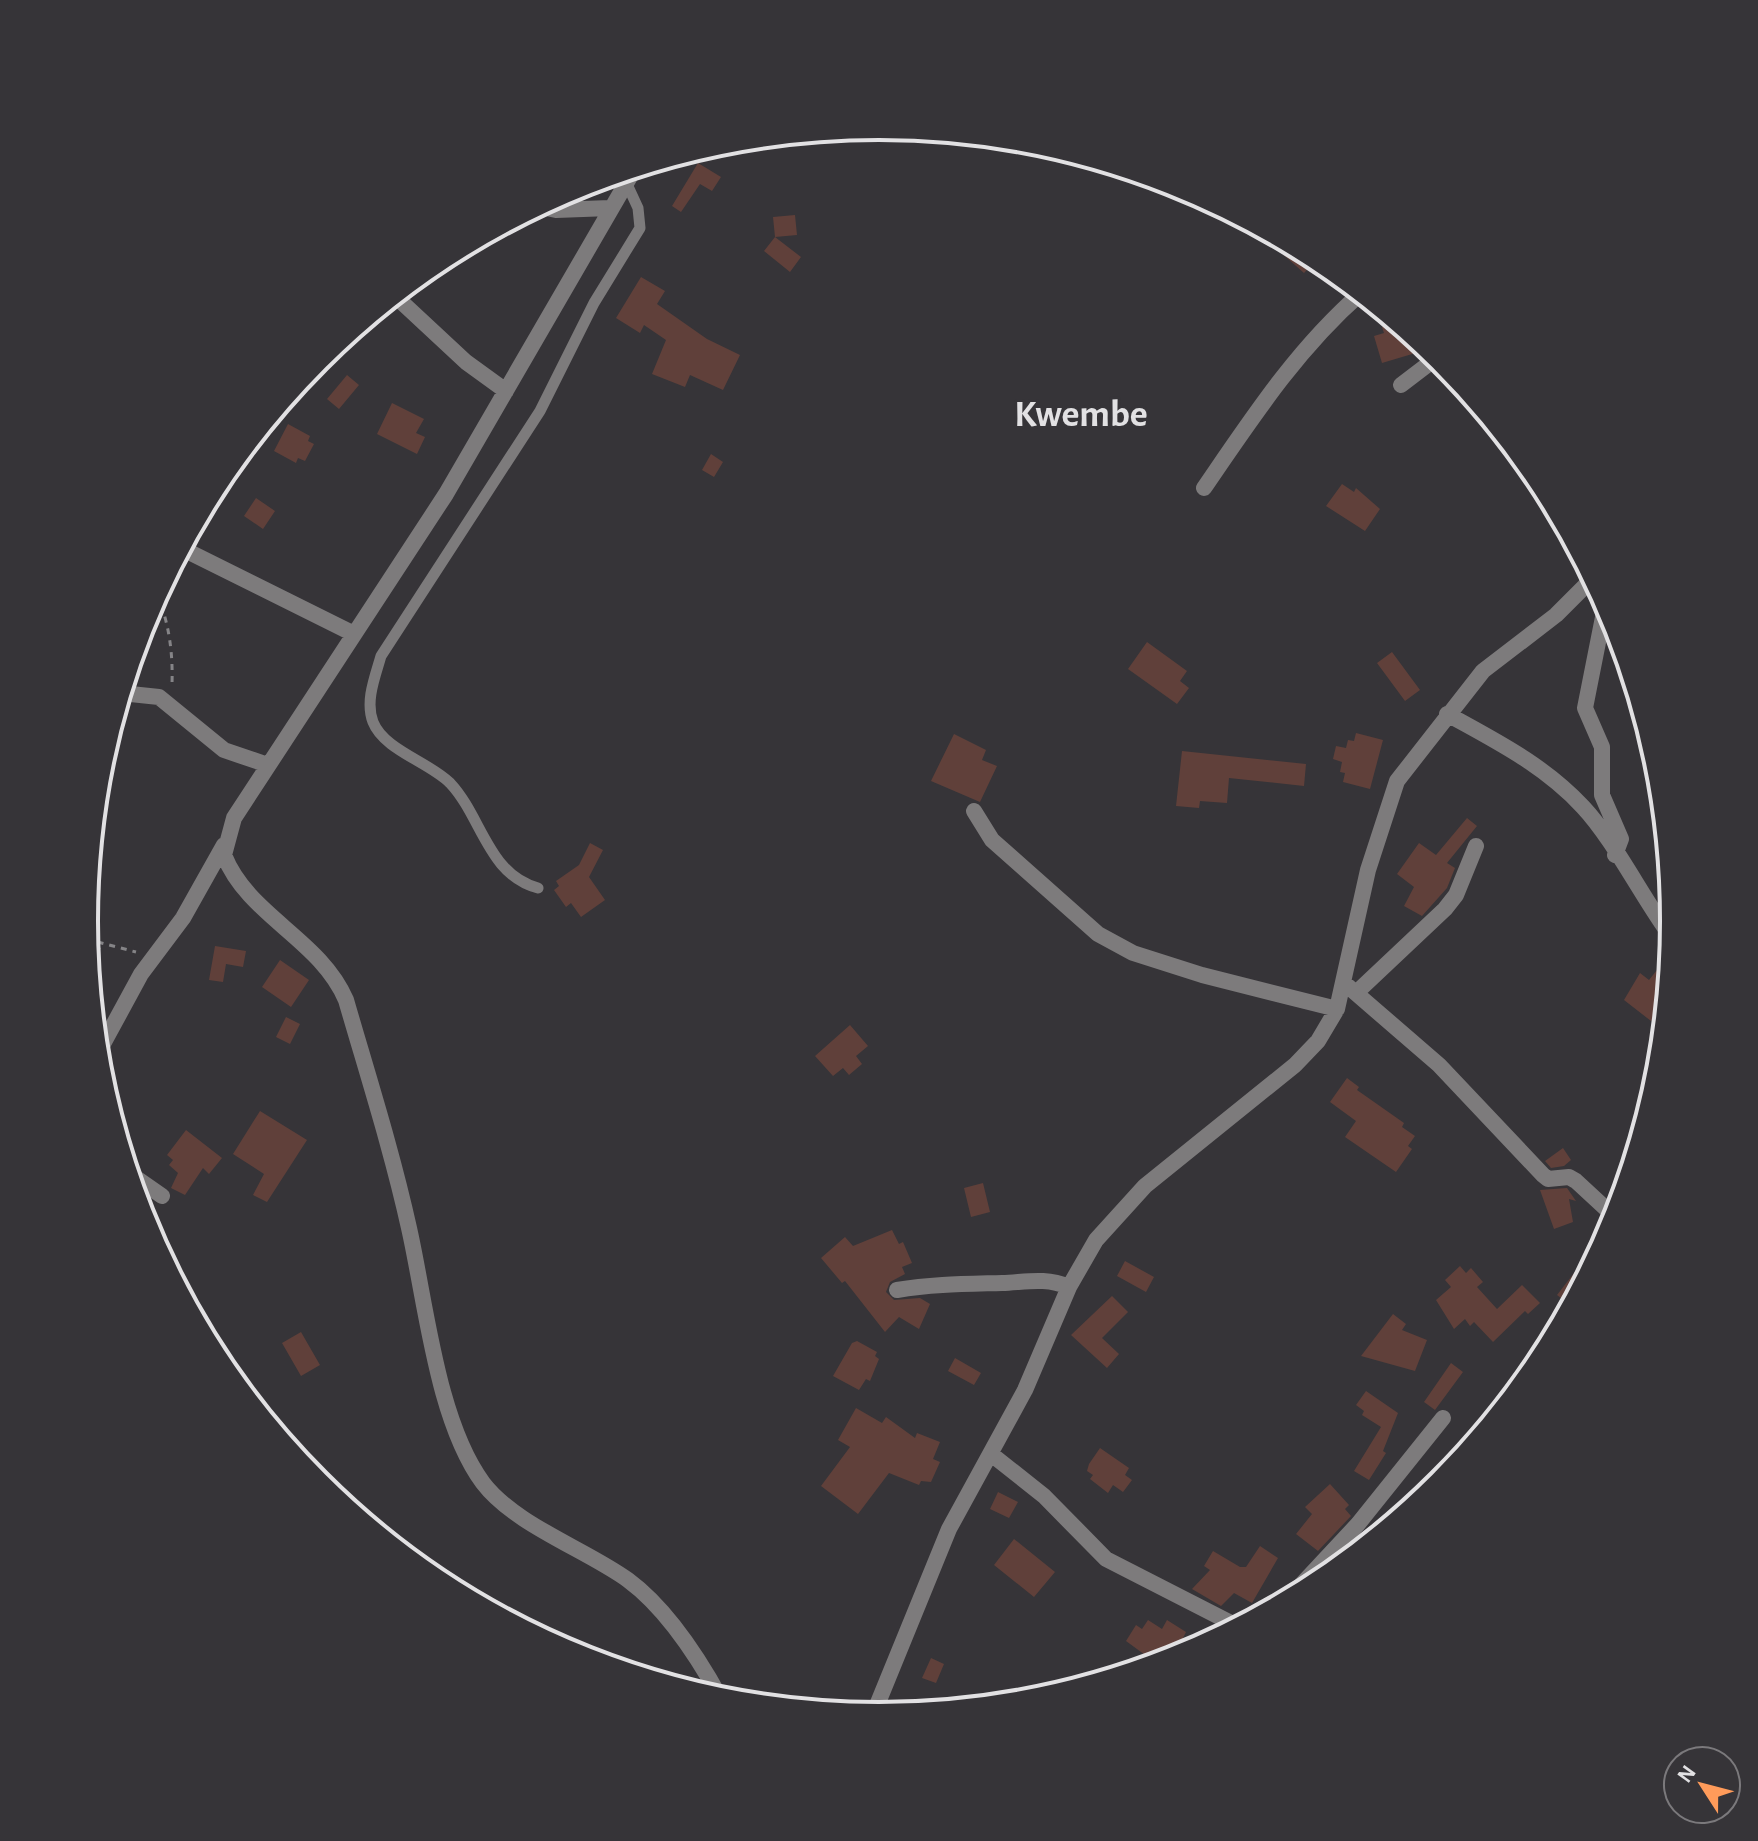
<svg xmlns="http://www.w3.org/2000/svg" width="1758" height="1841" font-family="'Alegreya Sans',sans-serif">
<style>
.building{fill:#60403a}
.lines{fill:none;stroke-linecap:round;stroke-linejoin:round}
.path{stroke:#858487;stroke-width:3;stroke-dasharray:6 6;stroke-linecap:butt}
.lane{stroke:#7d7b7c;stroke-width:11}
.street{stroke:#7d7b7c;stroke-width:16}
.labels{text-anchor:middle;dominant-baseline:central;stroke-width:6;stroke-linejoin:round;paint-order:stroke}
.district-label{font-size:38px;font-weight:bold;fill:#e2e1e3;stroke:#363438}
.rim{fill:none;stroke:#e2e1e3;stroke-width:4}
</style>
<rect width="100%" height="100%" fill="#363438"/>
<path class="building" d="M 698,163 L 721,177 L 712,191 L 700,184 L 681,212 L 672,206 Z
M 795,215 L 797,235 L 775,237 L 773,217 Z
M 1263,229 L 1299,248 L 1318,258 L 1304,273 L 1260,234 Z
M 775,237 L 801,257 L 790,272 L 764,251 Z
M 641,277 L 665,291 L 657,304 L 707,339 L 740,355 L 723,390 L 690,375 L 685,387 L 652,374 L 666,340 L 644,325 L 640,333 L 616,318 Z
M 1397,322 L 1429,349 L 1382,363 L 1374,336 L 1384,333 L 1382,327 Z
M 347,375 L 359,385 L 339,409 L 327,399 Z
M 392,403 L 424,419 L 416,433 L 425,437 L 417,454 L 377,434 Z
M 288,424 L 310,436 L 308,441 L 314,444 L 305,461 L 298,458 L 296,463 L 274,451 Z
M 711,454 L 723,462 L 714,477 L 702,470 Z
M 1342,484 L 1354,492 L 1356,488 L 1380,509 L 1365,531 L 1326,506 Z
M 256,498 L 275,511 L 263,529 L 244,516 Z
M 1147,642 L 1187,671 L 1180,681 L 1189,688 L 1177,704 L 1128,669 Z
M 1392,652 L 1420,690 L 1405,701 L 1377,663 Z
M 1356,733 L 1383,740 L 1370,789 L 1343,782 L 1345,773 L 1340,772 L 1342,762 L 1333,759 L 1336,746 L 1346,748 L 1348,740 L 1354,741 Z
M 954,734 L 986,750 L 982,760 L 997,766 L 980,802 L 931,781 Z
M 1182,751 L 1306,764 L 1304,786 L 1229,778 L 1227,803 L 1200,801 L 1199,808 L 1176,806 Z
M 1467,818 L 1477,826 L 1447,863 L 1455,868 L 1447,888 L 1422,916 L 1404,906 L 1414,887 L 1397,874 L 1419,843 L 1436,855 Z
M 590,843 L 603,850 L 589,877 L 605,900 L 581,917 L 571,903 L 566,907 L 554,890 L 559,886 L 556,881 L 579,865 Z
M 215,946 L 246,951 L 243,967 L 226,964 L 223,982 L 209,980 Z
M 280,960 L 309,980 L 291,1007 L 262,987 Z
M 1657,970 L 1668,979 L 1664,1018 L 1658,1013 L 1651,1021 L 1624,1000 L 1640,973 L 1649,980 Z
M 286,1017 L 300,1024 L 290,1044 L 276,1037 Z
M 850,1025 L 868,1046 L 856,1056 L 862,1064 L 849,1075 L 843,1068 L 833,1076 L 815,1056 Z
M 1347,1078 L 1359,1087 L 1357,1090 L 1404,1123 L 1402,1127 L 1415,1136 L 1408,1146 L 1412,1149 L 1396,1172 L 1345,1137 L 1356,1121 L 1330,1102 Z
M 260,1111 L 307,1140 L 267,1202 L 253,1195 L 264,1174 L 233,1154 Z
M 186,1130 L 222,1158 L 209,1174 L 203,1168 L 185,1195 L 171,1188 L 178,1173 L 169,1165 L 173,1160 L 167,1155 Z
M 1563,1148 L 1571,1160 L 1564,1166 L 1551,1168 L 1545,1161 Z
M 983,1183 L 990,1212 L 971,1217 L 964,1188 Z
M 1567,1188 L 1576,1201 L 1569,1199 L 1573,1222 L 1554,1229 L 1540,1190 Z
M 892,1230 L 899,1244 L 903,1242 L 912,1263 L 902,1267 L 905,1274 L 890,1282 L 886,1292 L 894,1300 L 920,1298 L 930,1304 L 919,1329 L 899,1317 L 885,1332 L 845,1281 L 842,1283 L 821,1258 L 845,1237 L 853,1246 Z
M 1588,1255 L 1595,1260 L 1570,1305 L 1557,1295 Z
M 1125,1261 L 1154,1277 L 1146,1292 L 1117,1276 Z
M 1460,1266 L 1466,1273 L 1471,1268 L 1483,1282 L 1477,1287 L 1497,1309 L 1522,1285 L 1540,1303 L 1528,1314 L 1525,1311 L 1493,1342 L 1474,1322 L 1470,1326 L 1465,1319 L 1454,1329 L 1436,1300 L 1451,1287 L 1445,1280 Z
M 1112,1296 L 1128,1312 L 1102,1338 L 1119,1354 L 1107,1368 L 1071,1335 Z
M 1393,1314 L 1406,1324 L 1402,1330 L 1427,1340 L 1415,1371 L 1361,1356 Z
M 301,1332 L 320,1365 L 301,1376 L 282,1343 Z
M 857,1341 L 877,1352 L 875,1356 L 879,1359 L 870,1381 L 866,1379 L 859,1390 L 833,1376 L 852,1343 Z
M 955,1358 L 981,1373 L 974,1385 L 948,1371 Z
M 1451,1363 L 1463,1372 L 1435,1410 L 1424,1402 Z
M 1366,1391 L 1398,1413 L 1383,1451 L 1386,1453 L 1369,1480 L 1354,1471 L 1381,1427 L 1362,1415 L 1364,1411 L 1356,1405 Z
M 856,1408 L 882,1423 L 886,1417 L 915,1438 L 917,1433 L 940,1442 L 933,1459 L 940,1462 L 931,1482 L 921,1481 L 919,1485 L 889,1473 L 858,1514 L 821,1486 L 850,1447 L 838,1440 Z
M 1100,1448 L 1129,1468 L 1125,1475 L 1132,1480 L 1123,1492 L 1113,1485 L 1108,1493 L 1090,1479 L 1093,1475 L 1087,1471 L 1089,1464 Z
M 1330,1484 L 1349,1505 L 1345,1509 L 1351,1516 L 1318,1551 L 1296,1534 L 1312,1514 L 1305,1507 Z
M 998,1492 L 1018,1502 L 1009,1518 L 990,1509 Z
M 1014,1539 L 1055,1572 L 1034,1597 L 994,1565 Z
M 1260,1546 L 1278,1558 L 1252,1603 L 1234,1593 L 1221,1606 L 1192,1589 L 1210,1570 L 1204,1566 L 1213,1551 L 1240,1567 L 1246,1567 Z
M 1148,1620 L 1162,1629 L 1167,1620 L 1186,1632 L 1182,1640 L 1186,1643 L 1177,1657 L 1156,1663 L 1126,1641 L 1136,1625 L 1142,1629 Z
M 931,1658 L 944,1664 L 936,1683 L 922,1678 Z"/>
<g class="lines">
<path class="path" d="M 157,594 C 169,623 173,652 172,684
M 86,939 L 136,952
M 88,961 L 103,943"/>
<path class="lane" d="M 538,888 C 488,875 482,817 450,783 C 429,762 384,750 373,722 C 365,701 375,677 381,656 L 540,411 L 594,303 L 640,228 L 638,208 L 626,182"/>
<path class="street" d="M 635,168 L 446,494 L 234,818 L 224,855 C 248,916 320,939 346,1000 C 368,1076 392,1151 409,1228 C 426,1303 437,1421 483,1483 C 515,1525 587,1550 628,1580 C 666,1608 699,1659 721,1699
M 537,206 L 556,210 L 610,208
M 394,295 L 466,362 L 506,391
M 1401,385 L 1439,356
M 1204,488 C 1252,418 1297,349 1361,293
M 181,548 L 352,633
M 1606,602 L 1585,708 L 1602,747 L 1602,795 L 1621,839 L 1615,855
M 121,693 L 159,697 L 224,750 L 268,765
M 1447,714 C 1496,741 1544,765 1583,807 C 1614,840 1643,899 1672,938
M 974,811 L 992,840 L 1098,934 L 1133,953 L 1202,975 L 1337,1009
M 1343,982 L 1439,1065 L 1543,1175 L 1548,1179 L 1569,1177 L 1576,1181 L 1616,1218
M 1357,992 L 1445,909 L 1456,895 L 1476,846
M 97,1055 L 141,974 L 183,918 L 224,845
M 129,1173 L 162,1196
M 897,1290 C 933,1284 966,1284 1002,1283 C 1027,1282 1045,1277 1069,1287
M 991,1454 L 1044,1496 L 1106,1559 L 1237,1626
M 1289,1598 L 1358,1524 L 1443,1418
M 873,1715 L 949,1529 L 1025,1390 L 1069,1287 L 1096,1240 L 1145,1186 L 1295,1065 L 1318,1041 L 1337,1009 L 1368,870 L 1397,781 L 1483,671 L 1556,615 L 1593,578"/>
</g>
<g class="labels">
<g class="district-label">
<text x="1081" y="415">Kwembe</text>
</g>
</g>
<path d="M0 0H1758V1841H0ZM98 921a781 781 0 1 1 1562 0a781 781 0 1 1-1562 0Z" fill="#363438" fill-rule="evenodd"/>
<path class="rim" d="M98 921a781 781 0 1 1 1562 0a781 781 0 1 1-1562 0Z"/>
<g transform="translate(1702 1785) rotate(306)"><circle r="38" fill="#363438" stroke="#7b797c" stroke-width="2"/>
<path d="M0-6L14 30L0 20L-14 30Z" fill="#ff9b5a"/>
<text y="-12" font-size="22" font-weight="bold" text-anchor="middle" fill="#e2e1e3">N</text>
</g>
</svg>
